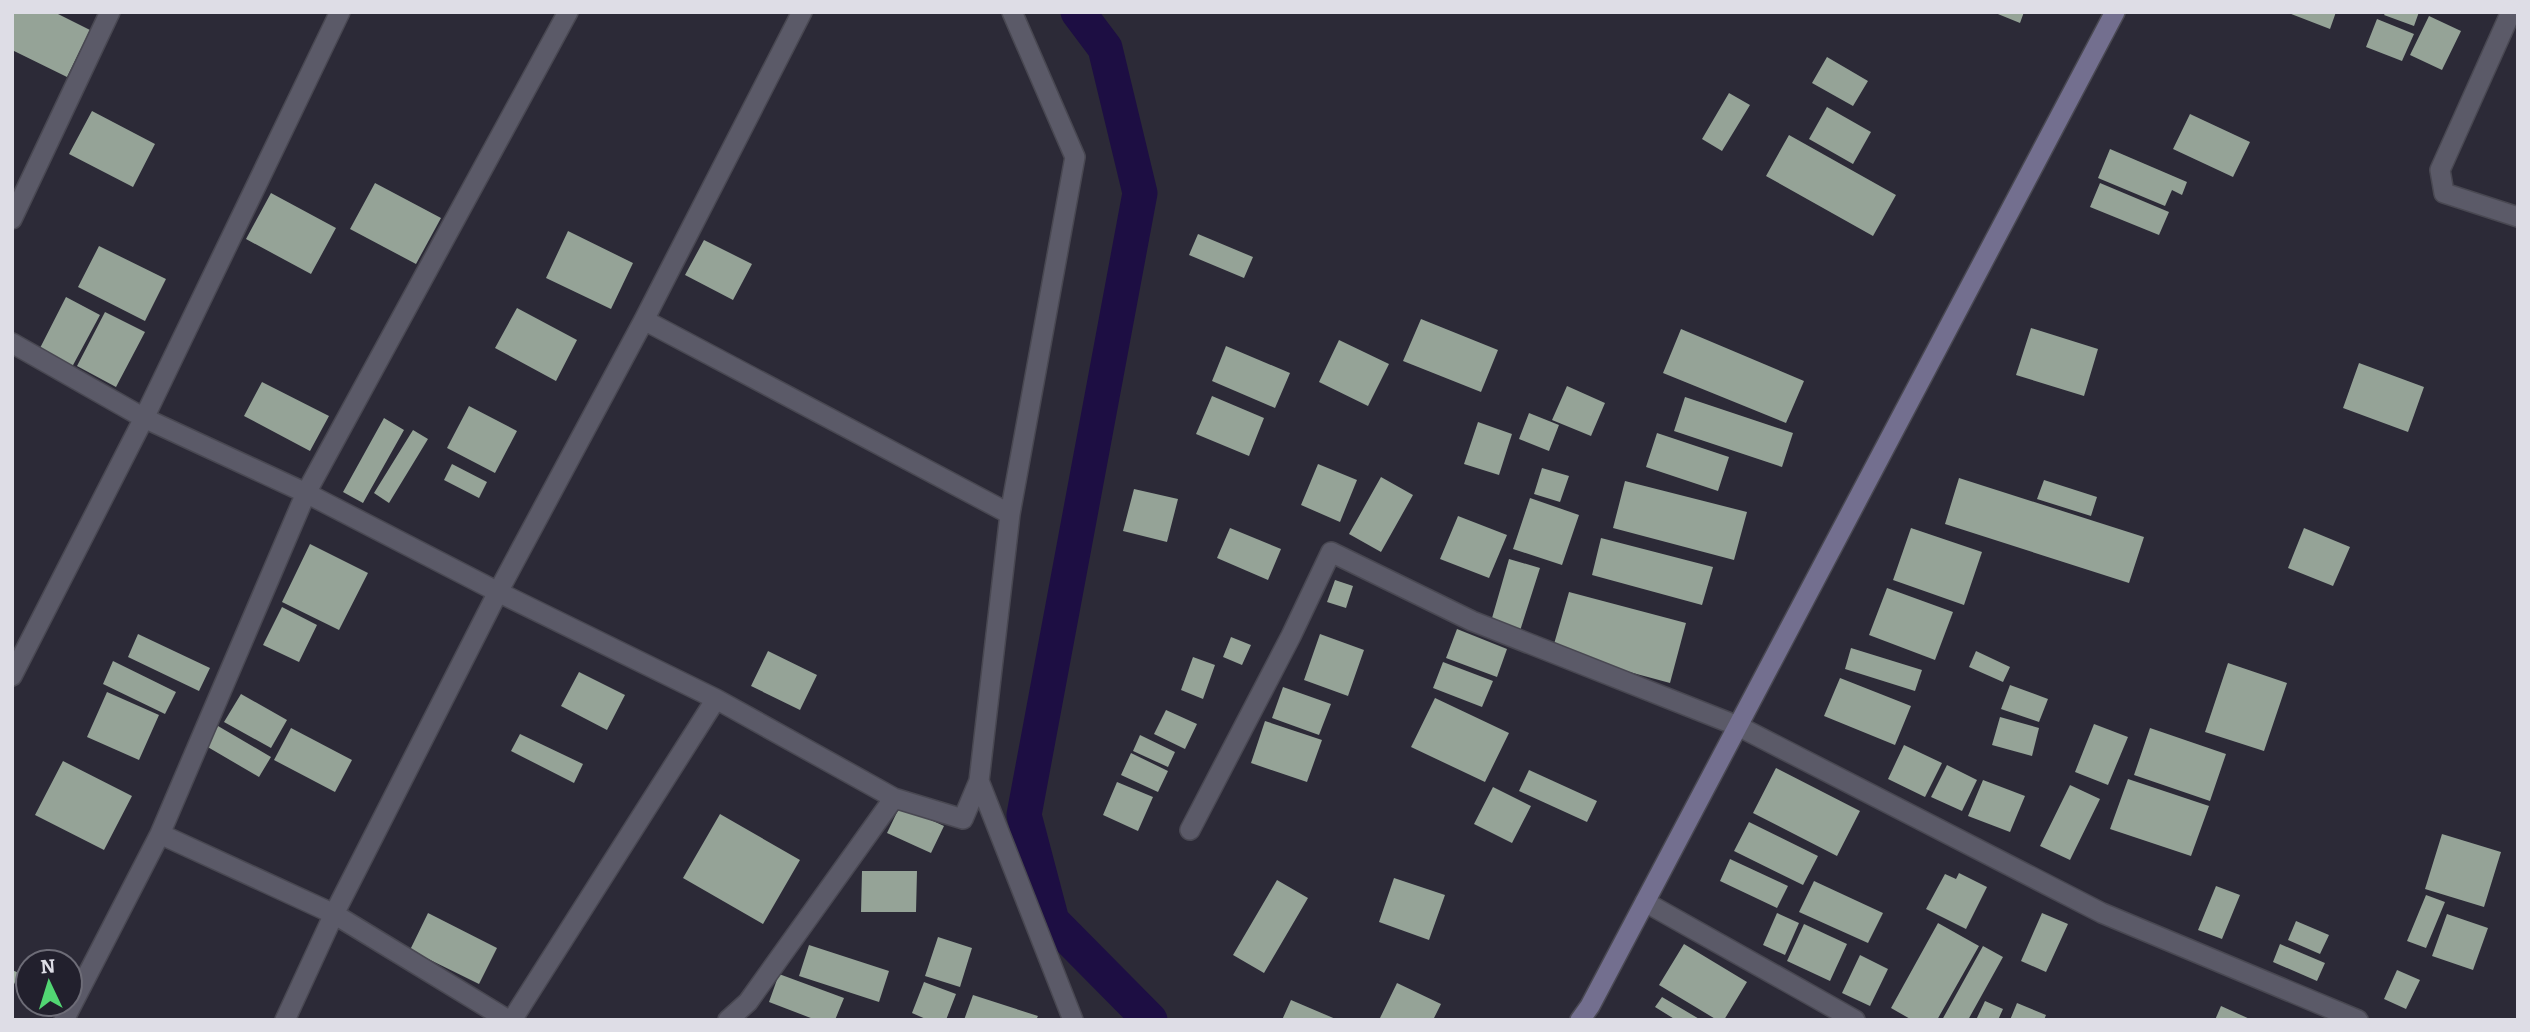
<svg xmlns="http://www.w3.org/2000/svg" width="2530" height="1032" font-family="Bitter,serif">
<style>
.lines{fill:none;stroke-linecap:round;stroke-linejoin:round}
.canal{stroke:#1d0e43;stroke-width:35}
.building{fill:#95a397}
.minor-casing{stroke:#494852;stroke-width:22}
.secondary-casing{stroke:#494852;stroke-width:22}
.minor{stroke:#5b5a68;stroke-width:19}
.secondary{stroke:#736f8f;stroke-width:19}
</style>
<rect width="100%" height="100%" fill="#2c2a37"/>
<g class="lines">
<path class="canal" d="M 1078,12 L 1105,48 L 1140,193 L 1024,815 L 1052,921 L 1150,1020"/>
</g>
<path class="building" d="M 12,12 L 54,12 L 90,30 L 67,77 L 12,50 Z
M 1993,12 L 2024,12 L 2020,23 Z
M 2286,12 L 2336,12 L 2330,29 Z
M 2386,12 L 2419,12 L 2414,26 L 2384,15 Z
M 2429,16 L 2461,31 L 2442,70 L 2410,55 Z
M 2377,19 L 2414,34 L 2402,61 L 2366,47 Z
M 1827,57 L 1868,81 L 1853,106 L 1812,83 Z
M 1729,93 L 1750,105 L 1722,151 L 1702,139 Z
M 1827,107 L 1871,132 L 1853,164 L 1809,139 Z
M 92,111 L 155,144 L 133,187 L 69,154 Z
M 2190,114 L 2250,142 L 2233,177 L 2173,149 Z
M 1789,135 L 1896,195 L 1873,236 L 1766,176 Z
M 2110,149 L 2187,182 L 2182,195 L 2172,190 L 2165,206 L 2098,178 Z
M 375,183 L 441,218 L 416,264 L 350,229 Z
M 2100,183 L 2169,212 L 2159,235 L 2090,207 Z
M 271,193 L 336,228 L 311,274 L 246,239 Z
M 568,231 L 633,263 L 611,309 L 546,278 Z
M 1198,234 L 1253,257 L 1244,278 L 1189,255 Z
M 704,240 L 752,264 L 733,300 L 685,275 Z
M 99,246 L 166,279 L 145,321 L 78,287 Z
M 66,297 L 100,315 L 72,367 L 39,350 Z
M 517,308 L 577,340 L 556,381 L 495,348 Z
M 105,312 L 145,332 L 116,387 L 77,366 Z
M 1421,319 L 1498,350 L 1481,392 L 1403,361 Z
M 2031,328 L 2098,349 L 2084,396 L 2016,375 Z
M 1681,329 L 1804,381 L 1786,423 L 1663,373 Z
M 1339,340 L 1389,364 L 1368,406 L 1319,382 Z
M 1226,346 L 1290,373 L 1275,408 L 1212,381 Z
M 2359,363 L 2424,387 L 2408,432 L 2343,408 Z
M 262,382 L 329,416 L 310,451 L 244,416 Z
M 1567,386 L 1605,403 L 1591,436 L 1552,420 Z
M 1212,396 L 1264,418 L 1249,456 L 1196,434 Z
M 1685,397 L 1793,433 L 1782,467 L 1674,431 Z
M 469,406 L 517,431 L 495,473 L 447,448 Z
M 1529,413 L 1559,425 L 1549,451 L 1519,439 Z
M 384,418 L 404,430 L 363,503 L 343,492 Z
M 1478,422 L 1512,434 L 1499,475 L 1464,464 Z
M 413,430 L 428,439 L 389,503 L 374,493 Z
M 1657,433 L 1729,457 L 1718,491 L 1646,467 Z
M 452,464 L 487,482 L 479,498 L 444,480 Z
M 1318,464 L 1357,480 L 1340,522 L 1301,505 Z
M 1542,468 L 1569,476 L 1560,502 L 1534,494 Z
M 1381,477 L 1413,495 L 1381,552 L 1349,534 Z
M 1959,478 L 2144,537 L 2129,583 L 1945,524 Z
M 2044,480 L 2097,497 L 2091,516 L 2037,499 Z
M 1625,481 L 1747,512 L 1734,560 L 1613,528 Z
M 1134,489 L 1178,499 L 1167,542 L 1123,531 Z
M 1530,498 L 1579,515 L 1562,565 L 1513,549 Z
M 1458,516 L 1507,535 L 1489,578 L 1440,559 Z
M 1230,528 L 1281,549 L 1268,580 L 1217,558 Z
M 1911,528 L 1982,552 L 1964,605 L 1893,580 Z
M 2304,528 L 2350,547 L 2333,586 L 2288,568 Z
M 1601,538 L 1713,567 L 1702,605 L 1592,575 Z
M 310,544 L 368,573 L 339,630 L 282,602 Z
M 1509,559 L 1540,568 L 1519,634 L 1490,625 Z
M 1335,580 L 1353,586 L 1346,608 L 1327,602 Z
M 1887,588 L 1953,612 L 1935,660 L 1869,635 Z
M 1569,592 L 1686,623 L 1670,683 L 1552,651 Z
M 282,607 L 317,625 L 299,662 L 263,645 Z
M 1457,629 L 1507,649 L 1497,677 L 1446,658 Z
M 138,634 L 210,668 L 199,691 L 128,657 Z
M 1320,634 L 1364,650 L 1348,696 L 1304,680 Z
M 1231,637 L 1251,645 L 1242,665 L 1223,657 Z
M 1851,648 L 1922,670 L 1915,691 L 1845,669 Z
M 768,651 L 817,675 L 800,710 L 751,686 Z
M 1976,651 L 2010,667 L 2003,682 L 1969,667 Z
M 1193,657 L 1215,665 L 1203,699 L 1181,690 Z
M 113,661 L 176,692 L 165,714 L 103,684 Z
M 1443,662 L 1493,681 L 1482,707 L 1433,688 Z
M 2228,663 L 2287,683 L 2264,751 L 2205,732 Z
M 579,672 L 625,695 L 607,730 L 561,706 Z
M 1840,678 L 1911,706 L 1895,745 L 1824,716 Z
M 2010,685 L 2048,699 L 2039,722 L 2001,709 Z
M 1283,687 L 1331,704 L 1319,735 L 1272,718 Z
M 107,692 L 159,715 L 139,760 L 87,737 Z
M 241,694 L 287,720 L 271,748 L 224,722 Z
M 1435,698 L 1509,733 L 1485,782 L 1411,747 Z
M 1166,710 L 1197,724 L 1185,749 L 1154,734 Z
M 2000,717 L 2039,728 L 2032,756 L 1992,745 Z
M 1265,721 L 1322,740 L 1307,782 L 1251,763 Z
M 2094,724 L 2128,737 L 2108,785 L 2075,772 Z
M 218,726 L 271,757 L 259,777 L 206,746 Z
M 291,728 L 352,760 L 335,792 L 274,760 Z
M 2150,728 L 2226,754 L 2210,801 L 2134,775 Z
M 520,734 L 583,764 L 574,783 L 511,751 Z
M 1140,735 L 1175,752 L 1168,767 L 1133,751 Z
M 1904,745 L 1942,763 L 1925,797 L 1888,779 Z
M 1131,753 L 1168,771 L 1158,792 L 1121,775 Z
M 63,761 L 132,796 L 104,850 L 35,815 Z
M 1947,765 L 1977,780 L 1962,811 L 1931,797 Z
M 1776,768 L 1860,811 L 1837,856 L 1753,813 Z
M 1529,770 L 1597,801 L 1587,822 L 1519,791 Z
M 2128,779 L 2209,806 L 2191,856 L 2110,829 Z
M 1983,780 L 2025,796 L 2010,832 L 1968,816 Z
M 1117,782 L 1153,797 L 1138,831 L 1103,815 Z
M 2070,785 L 2100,799 L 2070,860 L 2040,846 Z
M 1493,787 L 1531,806 L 1512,843 L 1474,824 Z
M 900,806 L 944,826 L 931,853 L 887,833 Z
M 720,814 L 800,860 L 763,924 L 683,878 Z
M 1749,822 L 1818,856 L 1803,885 L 1734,851 Z
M 2442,834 L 2501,852 L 2484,907 L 2425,889 Z
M 1730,859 L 1788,886 L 1777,908 L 1720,881 Z
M 862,871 L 917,871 L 916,912 L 861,912 Z
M 1959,873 L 1987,887 L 1966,929 L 1926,909 L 1945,874 L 1956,879 Z
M 1394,878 L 1445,895 L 1429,940 L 1379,922 Z
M 1277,880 L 1308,898 L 1264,973 L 1233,955 Z
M 1814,881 L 1883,913 L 1868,943 L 1799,912 Z
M 2216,886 L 2240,895 L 2222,939 L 2198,930 Z
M 2426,895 L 2445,902 L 2426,948 L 2407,941 Z
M 428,913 L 497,948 L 479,984 L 410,950 Z
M 1777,913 L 1799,923 L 1785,955 L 1763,945 Z
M 2042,913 L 2068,924 L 2046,972 L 2021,961 Z
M 2447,914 L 2488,928 L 2473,970 L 2432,956 Z
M 2296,921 L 2329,935 L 2320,954 L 2288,940 Z
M 1938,923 L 1979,946 L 1937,1020 L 1912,1020 L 1891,1008 Z
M 1804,924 L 1847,944 L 1830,981 L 1787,961 Z
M 938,937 L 972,948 L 960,987 L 925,976 Z
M 1684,944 L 1747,982 L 1724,1020 L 1717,1020 L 1659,985 Z
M 2280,944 L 2325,963 L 2317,981 L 2273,962 Z
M 809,945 L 889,971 L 879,1002 L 799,976 Z
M 1983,946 L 2003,957 L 1968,1020 L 1942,1020 Z
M 1860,955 L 1888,969 L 1870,1006 L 1842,993 Z
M 12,970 L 19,973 L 12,989 Z
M 2397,970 L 2420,980 L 2406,1009 L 2384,999 Z
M 779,974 L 844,998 L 835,1020 L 816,1020 L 769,1002 Z
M 924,982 L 956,994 L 946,1020 L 928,1020 L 912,1013 Z
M 1397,983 L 1441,1004 L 1433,1020 L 1380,1018 Z
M 973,995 L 1038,1016 L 1036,1020 L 964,1020 Z
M 1662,997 L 1701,1020 L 1676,1020 L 1655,1007 Z
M 1291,1000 L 1338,1020 L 1282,1020 Z
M 1985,1001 L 2003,1009 L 1998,1020 L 1976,1020 Z
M 2017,1003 L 2046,1015 L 2044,1020 L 2010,1020 Z
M 2221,1006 L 2252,1020 L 2215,1020 Z"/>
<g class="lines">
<defs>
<path id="minor" d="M 1012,12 L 1075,157 L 1010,514 L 979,781 L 1073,1020
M 2511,12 L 2440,170 L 2444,193 L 2518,217
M 12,219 L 110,12
M 644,320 L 1010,514
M 12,343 L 144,418 L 306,493 L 498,592 L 716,699 L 894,798 L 963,819 L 979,781
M 12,676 L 144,418 L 340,12
M 1190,830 L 1291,636 L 1331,552 L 1472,621 L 1738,726 L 2102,913 L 2358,1020
M 160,834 L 306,493 L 568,12
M 1645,902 L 1855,1020
M 64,1020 L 160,834 L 334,914 L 508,1020
M 285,1020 L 334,914 L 498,592 L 644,320 L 802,12
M 512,1020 L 716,699
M 728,1020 L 748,1002 L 894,798"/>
<path id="secondary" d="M 1580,1020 L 1590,1006 L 2115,12"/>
</defs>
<use href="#minor" class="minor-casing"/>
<use href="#secondary" class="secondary-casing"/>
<use href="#minor" class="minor"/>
<use href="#secondary" class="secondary"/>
</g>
<rect width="2530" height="1032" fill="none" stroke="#dedde6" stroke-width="28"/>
<g transform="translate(49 983) rotate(356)"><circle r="33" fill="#22202d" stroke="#6d6c77" stroke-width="2"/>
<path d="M0-5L12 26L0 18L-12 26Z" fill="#52d673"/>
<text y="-10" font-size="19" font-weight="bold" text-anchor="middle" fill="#dedde6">N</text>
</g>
</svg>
